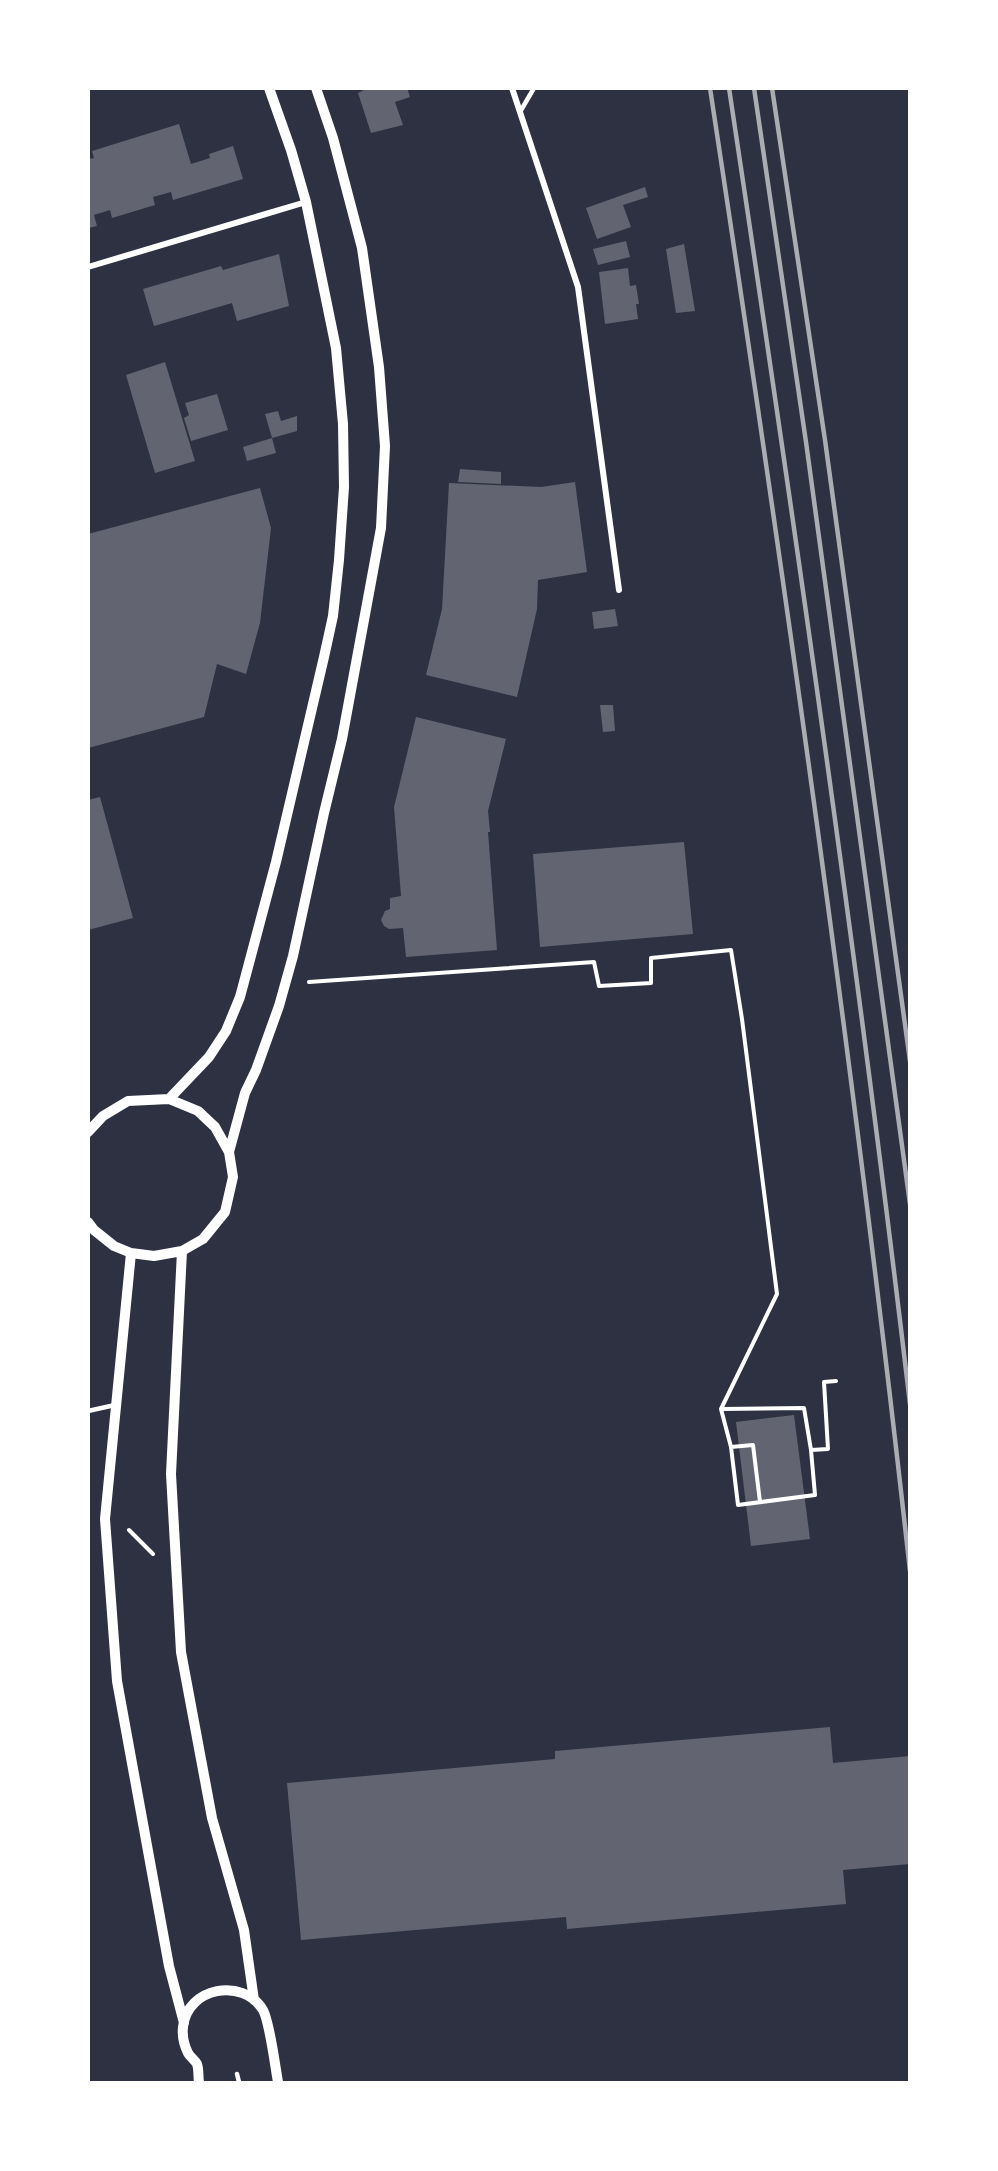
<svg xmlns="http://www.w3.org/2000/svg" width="998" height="2171" font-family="Poppins,sans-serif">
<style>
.building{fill:#626471}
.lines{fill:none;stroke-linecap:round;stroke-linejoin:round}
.path{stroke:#fff;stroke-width:4}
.service{stroke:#fff;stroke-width:4.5}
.minor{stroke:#fff;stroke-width:6}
.tertiary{stroke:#fff;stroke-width:10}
.rail{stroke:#abadb3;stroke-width:4.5}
</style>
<rect width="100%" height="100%" fill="#2d3142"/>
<path class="building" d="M 368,88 L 407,88 L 410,97 L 395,102 L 403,125 L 371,133 L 358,93 Z
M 179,124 L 191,164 L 210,158 L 209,154 L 233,146 L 243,179 L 173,200 L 171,192 L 153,197 L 155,205 L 112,218 L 110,210 L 94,215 L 97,226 L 88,228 L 88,159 L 94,158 L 92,151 Z
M 645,187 L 648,197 L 623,205 L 631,227 L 597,239 L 586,208 Z
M 626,241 L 630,257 L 598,265 L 593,249 Z
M 684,244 L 695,311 L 676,313 L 666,249 Z
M 279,254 L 289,306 L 237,321 L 232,303 L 154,326 L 143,289 L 221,266 L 223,270 Z
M 628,268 L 630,286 L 636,285 L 639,304 L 636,304 L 638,319 L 605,324 L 599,272 Z
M 165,362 L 195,461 L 155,473 L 126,375 Z
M 217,394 L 228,430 L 191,441 L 184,418 L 189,415 L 185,403 Z
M 278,411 L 281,421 L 297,416 L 297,431 L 272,438 L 265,414 Z
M 272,438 L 276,453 L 247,461 L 243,447 Z
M 460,469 L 501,472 L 501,484 L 458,482 Z
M 575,482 L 587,572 L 538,580 L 537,609 L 517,697 L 426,675 L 442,609 L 449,483 L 541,487 Z
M 260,488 L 271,528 L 260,623 L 246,674 L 217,664 L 204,717 L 88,748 L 88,534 Z
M 615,609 L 618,626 L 594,629 L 592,612 Z
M 600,705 L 613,705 L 615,731 L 603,732 Z
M 416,717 L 506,739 L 488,811 L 490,832 L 488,832 L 497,950 L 406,957 L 403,928 L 389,929 L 384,926 L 381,920 L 385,911 L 390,909 L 390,898 L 401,896 L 394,807 Z
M 100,797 L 133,918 L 88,930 L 88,800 Z
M 684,842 L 693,934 L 540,947 L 533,854 Z
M 794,1415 L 810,1539 L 751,1546 L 736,1422 Z
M 830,1727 L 833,1763 L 910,1756 L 910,1864 L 843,1870 L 846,1904 L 567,1929 L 566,1917 L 301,1940 L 287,1783 L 555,1759 L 555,1751 Z"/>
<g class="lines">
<path class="path" d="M 309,982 L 594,962 L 599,986 L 651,983 L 651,958 L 731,950 L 742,1019 L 777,1294 L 721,1409 L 731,1447 L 738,1505 L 815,1495 L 811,1450
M 721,1409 L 804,1408 L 811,1450 L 828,1449 L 824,1382 L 836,1381
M 731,1447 L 753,1445 L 760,1502
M 129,1530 L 153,1554"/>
<path class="service" d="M 520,112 L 534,88
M 88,1411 L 115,1405
M 237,2074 L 239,2082"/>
<path class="minor" d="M 512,88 L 578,287 L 619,590
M 88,267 L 306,202"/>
<path class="tertiary" d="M 169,1099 L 209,1057 L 226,1031 L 240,997 L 276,862 L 324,657 L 333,616 L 339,560 L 344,487 L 343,424 L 336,348 L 306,202 L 291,150 L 269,88
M 88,1132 L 103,1116 L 128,1101 L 169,1099 L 198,1111 L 215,1127 L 229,1152 L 233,1177 L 225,1212 L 203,1239 L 182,1251 L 154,1256 L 131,1253 L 114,1246 L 94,1230 L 88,1222
M 229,1152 L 245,1093 L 256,1070 L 279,1006 L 293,956 L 324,813 L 342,739 L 381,528 L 385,446 L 379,367 L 362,248 L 333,138 L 316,88
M 182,1251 L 171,1474 L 181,1652 L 212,1818 L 244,1930 L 254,2000
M 131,1253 L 105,1519 L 117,1681 L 169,1966 L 184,2023
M 199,2082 C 198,2077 199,2069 197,2064 C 195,2060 190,2057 188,2053 C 184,2045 182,2036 183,2027 C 187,1987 243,1977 263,2010 C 270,2023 275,2066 278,2082"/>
<path class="rail" d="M 710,88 C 785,581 855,1075 910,1571
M 729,88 C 795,526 858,964 910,1404
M 754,88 L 806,442 L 910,1204
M 772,88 L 825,440 L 910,1061"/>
</g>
<rect width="998" height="2171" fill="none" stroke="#ffffff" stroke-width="180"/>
</svg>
